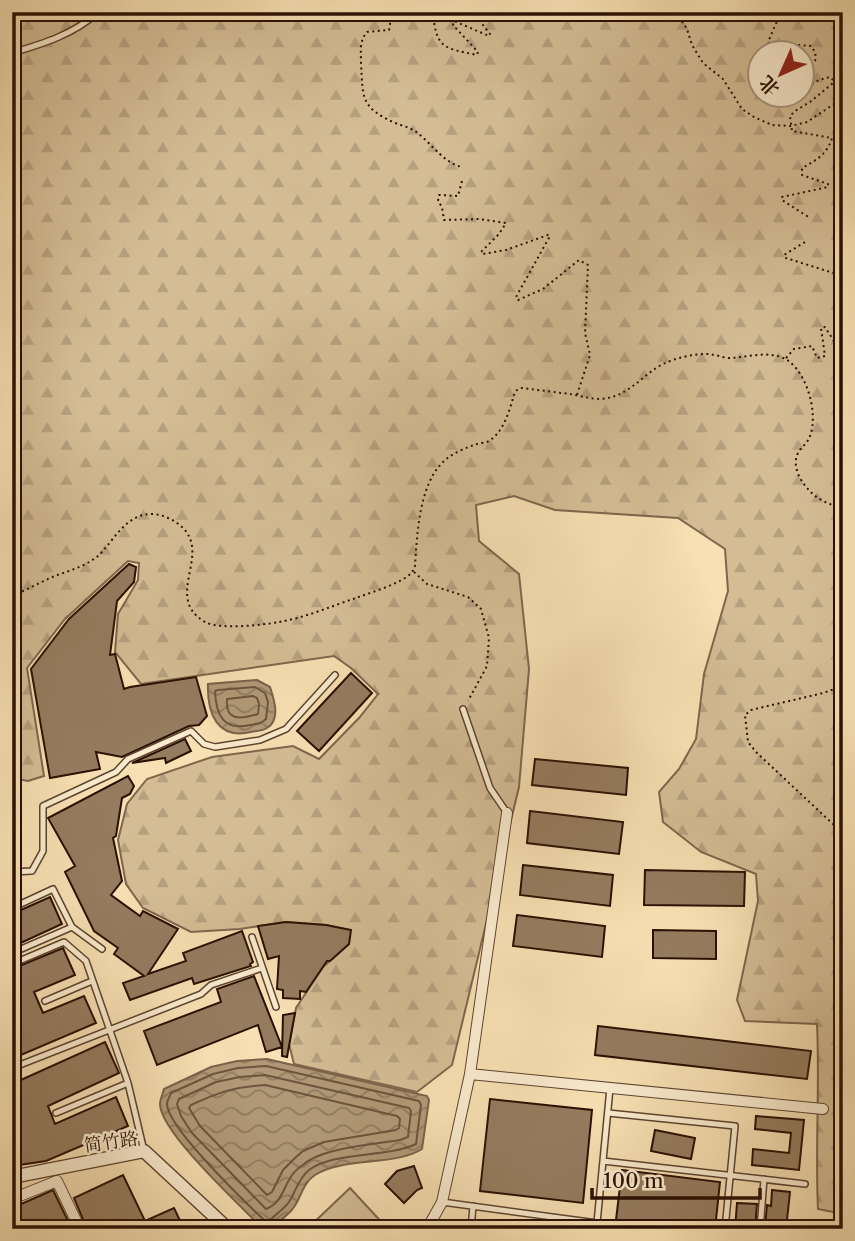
<svg xmlns="http://www.w3.org/2000/svg" width="855" height="1241" font-family="'Libre Caslon Text','Noto Serif SC',serif">
<style>
.forest{fill:url(#forest-firs);stroke:#7f664c;stroke-width:2;fill-rule:evenodd}
.park{fill:#d4bd95;stroke:#7f664c;stroke-width:2}
.water{fill:url(#water-waves);stroke:#7b6249;stroke-width:2}
.lines{fill:none;stroke-linecap:round;stroke-linejoin:round}
.shore{stroke:#6e543d;stroke-width:2}
.building{fill:#957c5f;stroke:#2a1003;stroke-width:2}
.service-casing{stroke:#5d442f;stroke-width:8}
.minor-casing{stroke:#5d442f;stroke-width:12}
.tertiary-casing{stroke:#5d442f;stroke-width:15}
.path{stroke:#2a1003;stroke-width:2;stroke-dasharray:2 3.5;stroke-linecap:butt}
.service{stroke:#faebce;stroke-width:5}
.minor{stroke:#faebce;stroke-width:10}
.tertiary{stroke:#faebce;stroke-width:12}
.labels{text-anchor:middle;dominant-baseline:central;stroke-width:5;stroke-linejoin:round;paint-order:stroke}
.street-label{font-size:18px;fill:#2a1003;stroke:#faebce}
</style>
<defs>
<pattern id="forest-firs" width="22" height="20" patternUnits="userSpaceOnUse" patternTransform="scale(1.75)"><rect width="22" height="20" fill="#d4bd95"/><path d="M5 1l3.5 6h-7zM16 11l3.5 6h-7z" fill="#b6a17f"/></pattern>
<pattern id="water-waves" width="16" height="10" patternUnits="userSpaceOnUse" patternTransform="scale(1.75)"><rect width="16" height="10" fill="#b19977"/><path d="M0 5q4-4 8 0t8 0" fill="none" stroke="#907b5f"/></pattern>
</defs>
<rect width="100%" height="100%" fill="#f7e0b3"/>
<filter id="stains"><feTurbulence type="fractalNoise" baseFrequency=".00286" numOctaves="4"/><feColorMatrix values="0 0 0 0 .2 0 0 0 0 .09 0 0 0 0 .02 0 0 0 .5 -.17"/></filter>
<radialGradient id="worn" r=".72"><stop offset=".6" stop-color="#630" stop-opacity="0"/><stop offset="1" stop-color="#630" stop-opacity=".3"/></radialGradient>
<path class="forest" d="M 12,12 L 843,12 L 843,1214 L 818,1209 C 815,1147 820,1086 817,1024 L 745,1021 L 737,1000 L 758,901 L 756,874 L 701,852 L 663,822 L 659,792 L 679,769 L 696,739 L 704,674 L 728,591 L 725,549 L 678,518 L 555,510 L 514,496 L 476,505 L 479,541 L 519,574 L 529,669 L 519,787 L 452,1065 L 417,1092 L 294,1064 L 289,1044 L 296,1008 L 323,967 L 349,944 L 350,930 L 326,925 L 286,922 L 240,929 L 191,932 L 143,908 L 126,884 L 118,840 L 127,804 L 147,779 L 212,757 L 293,746 L 319,759 L 359,718 L 378,694 L 351,668 L 334,656 L 141,684 L 115,652 L 118,614 L 138,580 L 139,563 L 128,561 L 65,619 L 27,668 L 44,776 L 28,781 L 12,778 ZM 760,52 L 802,52 L 802,94 L 760,94 Z"/>
<path class="park" d="M 350,1188 L 388,1229 L 307,1229 Z"/>
<path class="water" d="M 257,680 L 270,687 C 274,699 281,720 267,728 C 263,731 256,731 251,732 C 217,740 207,713 208,684 Z
M 267,1059 L 427,1096 L 429,1100 L 422,1149 C 396,1166 342,1157 315,1175 C 303,1183 302,1195 294,1207 C 289,1215 278,1222 270,1229 L 262,1228 C 241,1206 160,1132 160,1104 C 160,1100 163,1093 164,1089 L 211,1067 L 237,1061 Z"/>
<g class="lines">
<path class="shore" d="M 255,687 L 265,693 L 268,702 L 266,719 C 261,724 257,724 250,725 C 224,731 216,716 215,691 L 218,690 Z
M 253,696 L 257,698 L 259,704 L 258,714 C 241,719 225,722 227,699 Z
M 266,1066 L 419,1101 L 421,1105 L 416,1144 C 387,1158 334,1151 309,1170 C 298,1179 296,1191 289,1202 C 284,1209 275,1215 269,1221 L 265,1221 C 245,1202 167,1127 167,1104 C 167,1101 170,1096 171,1093 L 213,1074 L 238,1068 Z
M 265,1075 L 409,1108 L 411,1111 L 408,1137 L 400,1140 C 375,1144 323,1148 304,1164 C 298,1168 292,1174 289,1180 C 282,1192 280,1204 266,1209 L 192,1133 L 181,1116 L 177,1104 L 179,1099 L 216,1082 L 240,1077 Z
M 265,1085 L 397,1116 L 400,1119 L 399,1128 L 396,1130 L 324,1142 L 303,1151 L 296,1157 L 283,1170 L 272,1192 L 267,1195 L 200,1126 L 189,1108 L 191,1105 C 219,1092 234,1087 265,1085 Z"/>
</g>
<path class="building" d="M 129,564 L 136,567 L 134,582 L 117,601 L 110,655 L 115,654 L 124,689 L 130,687 L 196,677 L 207,716 L 199,725 L 189,726 L 122,757 L 96,752 L 100,769 L 50,778 L 31,669 L 69,619 Z
M 351,673 L 372,693 L 319,751 L 297,731 Z
M 185,739 L 191,751 L 166,763 L 165,758 L 132,763 Z
M 535,759 L 628,768 L 626,795 L 532,785 Z
M 128,776 L 134,786 L 130,794 L 122,798 L 116,836 L 113,838 L 122,881 L 111,895 L 140,916 L 143,911 L 178,929 L 148,974 L 186,961 L 183,953 L 242,931 L 253,962 L 250,964 L 251,966 L 194,984 L 192,978 L 130,1000 L 123,983 L 144,976 L 114,954 L 118,948 L 94,931 L 65,872 L 75,866 L 48,818 Z
M 530,811 L 623,822 L 619,854 L 527,843 Z
M 523,865 L 613,875 L 610,906 L 520,895 Z
M 645,870 L 745,872 L 744,906 L 644,905 Z
M 50,897 L 62,924 L 12,947 L 12,914 Z
M 517,915 L 605,926 L 602,957 L 513,946 Z
M 286,922 L 326,925 L 351,930 L 349,944 L 330,961 L 327,961 L 306,992 L 300,991 L 300,999 L 283,998 L 283,990 L 277,989 L 279,956 L 268,959 L 258,926 Z
M 653,930 L 716,931 L 716,959 L 653,958 Z
M 63,948 L 75,975 L 34,992 L 43,1013 L 84,996 L 96,1023 L 21,1055 L 12,1034 L 12,969 Z
M 254,976 L 282,1047 L 266,1052 L 258,1025 L 157,1065 L 144,1031 L 221,1002 L 217,989 Z
M 295,1013 L 287,1057 L 282,1056 L 283,1015 Z
M 598,1026 L 811,1051 L 807,1079 L 595,1055 Z
M 105,1042 L 119,1073 L 48,1106 L 55,1124 L 116,1097 L 128,1126 L 46,1161 L 12,1166 L 12,1084 Z
M 490,1099 L 592,1110 L 583,1203 L 480,1191 Z
M 756,1116 L 804,1120 L 799,1170 L 752,1165 L 753,1149 L 789,1153 L 791,1133 L 755,1129 Z
M 655,1130 L 695,1138 L 691,1159 L 651,1151 Z
M 414,1166 L 422,1188 L 417,1190 L 404,1203 L 385,1184 L 397,1171 Z
M 622,1170 L 720,1182 L 715,1229 L 689,1229 L 616,1220 Z
M 123,1175 L 145,1221 L 174,1208 L 184,1229 L 87,1229 L 74,1198 Z
M 53,1190 L 72,1229 L 18,1229 L 12,1218 L 12,1208 Z
M 772,1190 L 790,1192 L 786,1229 L 765,1227 L 767,1205 L 771,1206 Z
M 737,1203 L 757,1204 L 755,1229 L 735,1229 Z"/>
<g class="lines">
<defs>
<path id="service" d="M 12,53 C 42,44 75,34 98,12
M 463,709 L 490,788 L 507,813
M 12,872 L 32,871 L 43,851 L 43,806 L 116,772 L 128,759 L 191,731 L 204,744 L 215,747 L 260,740 L 286,729 L 335,675
M 12,908 L 53,889 L 72,927 L 12,953
M 72,927 L 102,949
M 252,937 L 276,1007
M 12,964 L 64,942 L 86,961 L 128,1083 L 144,1151
M 45,1001 L 92,981
M 12,1068 L 201,994 L 211,985 L 262,968
M 56,1113 L 128,1083
M 608,1113 L 735,1126 L 725,1229
M 603,1161 L 805,1184
M 442,1202 L 597,1223 L 610,1088
M 471,1229 L 473,1206
M 760,1229 L 764,1179"/>
<path id="minor" d="M 12,846 L 12,856
M 470,1074 L 507,813
M 12,1199 L 57,1181 L 80,1229
M 427,1229 L 442,1202 L 470,1074 L 823,1109"/>
<path id="tertiary" d="M 12,1177 L 144,1151 L 228,1229"/>
</defs>
<use href="#service" class="service-casing"/>
<use href="#minor" class="minor-casing"/>
<use href="#tertiary" class="tertiary-casing"/>
<path class="path" d="M 392,12 L 389,30 L 367,32 C 359,41 361,52 361,63 C 363,98 360,107 395,123 C 403,126 412,128 419,134 C 433,146 444,162 461,167 L 461,169
M 433,12 C 436,49 444,48 477,55 L 478,52 L 453,25 L 454,21 L 489,36 L 490,34 L 473,12
M 487,12 L 498,16 L 500,12
M 517,12 L 522,17 L 541,12
M 676,12 L 687,29 L 692,45 L 703,63 L 723,79 L 742,109 L 754,117 L 772,125 L 791,126 L 807,122 L 843,98
M 781,12 L 768,42 L 772,47 L 777,49 L 799,45 L 811,46 L 815,52 L 816,59 L 811,66 L 802,69
M 802,87 L 805,88 L 819,80 L 830,77 L 833,80 L 833,83 L 810,102 L 795,111 L 790,116 L 792,131 L 832,138 C 827,154 817,160 802,168 L 802,175 L 828,184 L 828,187 L 782,197 L 782,200 L 810,218
M 462,181 L 458,196 L 439,195 L 438,201 L 442,207 L 444,220 L 479,219 L 506,223 L 499,234 L 481,252 L 483,254 L 506,250 L 548,235 L 550,236 L 516,297 L 518,300 L 543,289 L 579,260 L 588,265 L 585,333 L 590,355 L 577,395
M 805,242 L 784,255 L 786,258 L 843,276
M 786,358 L 794,349 L 812,346 L 817,358 L 825,356 L 821,328 L 825,327 L 839,349 L 843,348
M 414,572 L 427,584 L 468,597 L 481,609 L 489,638 L 487,666 L 468,701
M 12,596 C 24,591 35,585 46,580 C 64,571 83,569 99,555 C 115,539 126,514 152,514 C 160,514 170,518 177,523 C 217,551 161,596 205,622 C 220,630 263,625 279,622 C 304,618 332,606 356,598 C 372,592 390,587 405,578 C 411,574 413,572 415,566 C 417,535 419,485 443,462 C 452,453 465,448 477,444 C 480,443 484,443 487,442 C 504,433 509,411 514,395 L 517,390 L 522,388 C 538,390 554,392 570,394 C 580,396 591,399 601,399 C 628,397 640,377 661,365 C 675,358 692,354 707,354 C 714,354 721,357 728,358 C 746,358 763,351 781,357 C 806,366 819,413 810,436 C 808,443 801,447 798,453 C 790,469 805,489 818,498 C 826,503 834,506 843,508
M 843,686 L 823,693 L 751,710 L 745,715 L 748,742 L 756,752 L 835,826 L 839,836 L 843,855"/>
<use href="#service" class="service"/>
<use href="#minor" class="minor"/>
<use href="#tertiary" class="tertiary"/>
</g>
<g class="labels">
<g class="street-label">
<text transform="translate(111 1142) rotate(-8)">简竹路</text>
</g>
</g>
<rect width="855" height="1241" fill="none" stroke="#f7e0b3" stroke-width="42"/>
<rect x="14" y="14" width="827" height="1213" fill="none" stroke="#2a1003" stroke-width="3.5"/>
<rect x="21" y="21" width="813" height="1199" fill="none" stroke="#2a1003" stroke-width="2"/>
<g transform="translate(781 74) rotate(225)"><circle r="33" fill="#faebce" stroke="#a7937d" stroke-width="2"/>
<path d="M0-5L12 26L0 18L-12 26Z" fill="#8f2418"/>
<text y="-10" font-size="19" font-weight="bold" text-anchor="middle" fill="#2a1003">北</text>
</g>
<path d="M592 1188v10h168v-10" fill="none" stroke="#2a1003" stroke-width="3.5"/>
<text x="603" y="1188" font-size="21" fill="#2a1003" stroke="#faebce" stroke-width="5" paint-order="stroke">100 m</text>
<rect width="100%" height="100%" filter="url(#stains)"/>
<rect width="100%" height="100%" fill="url(#worn)"/>
</svg>
